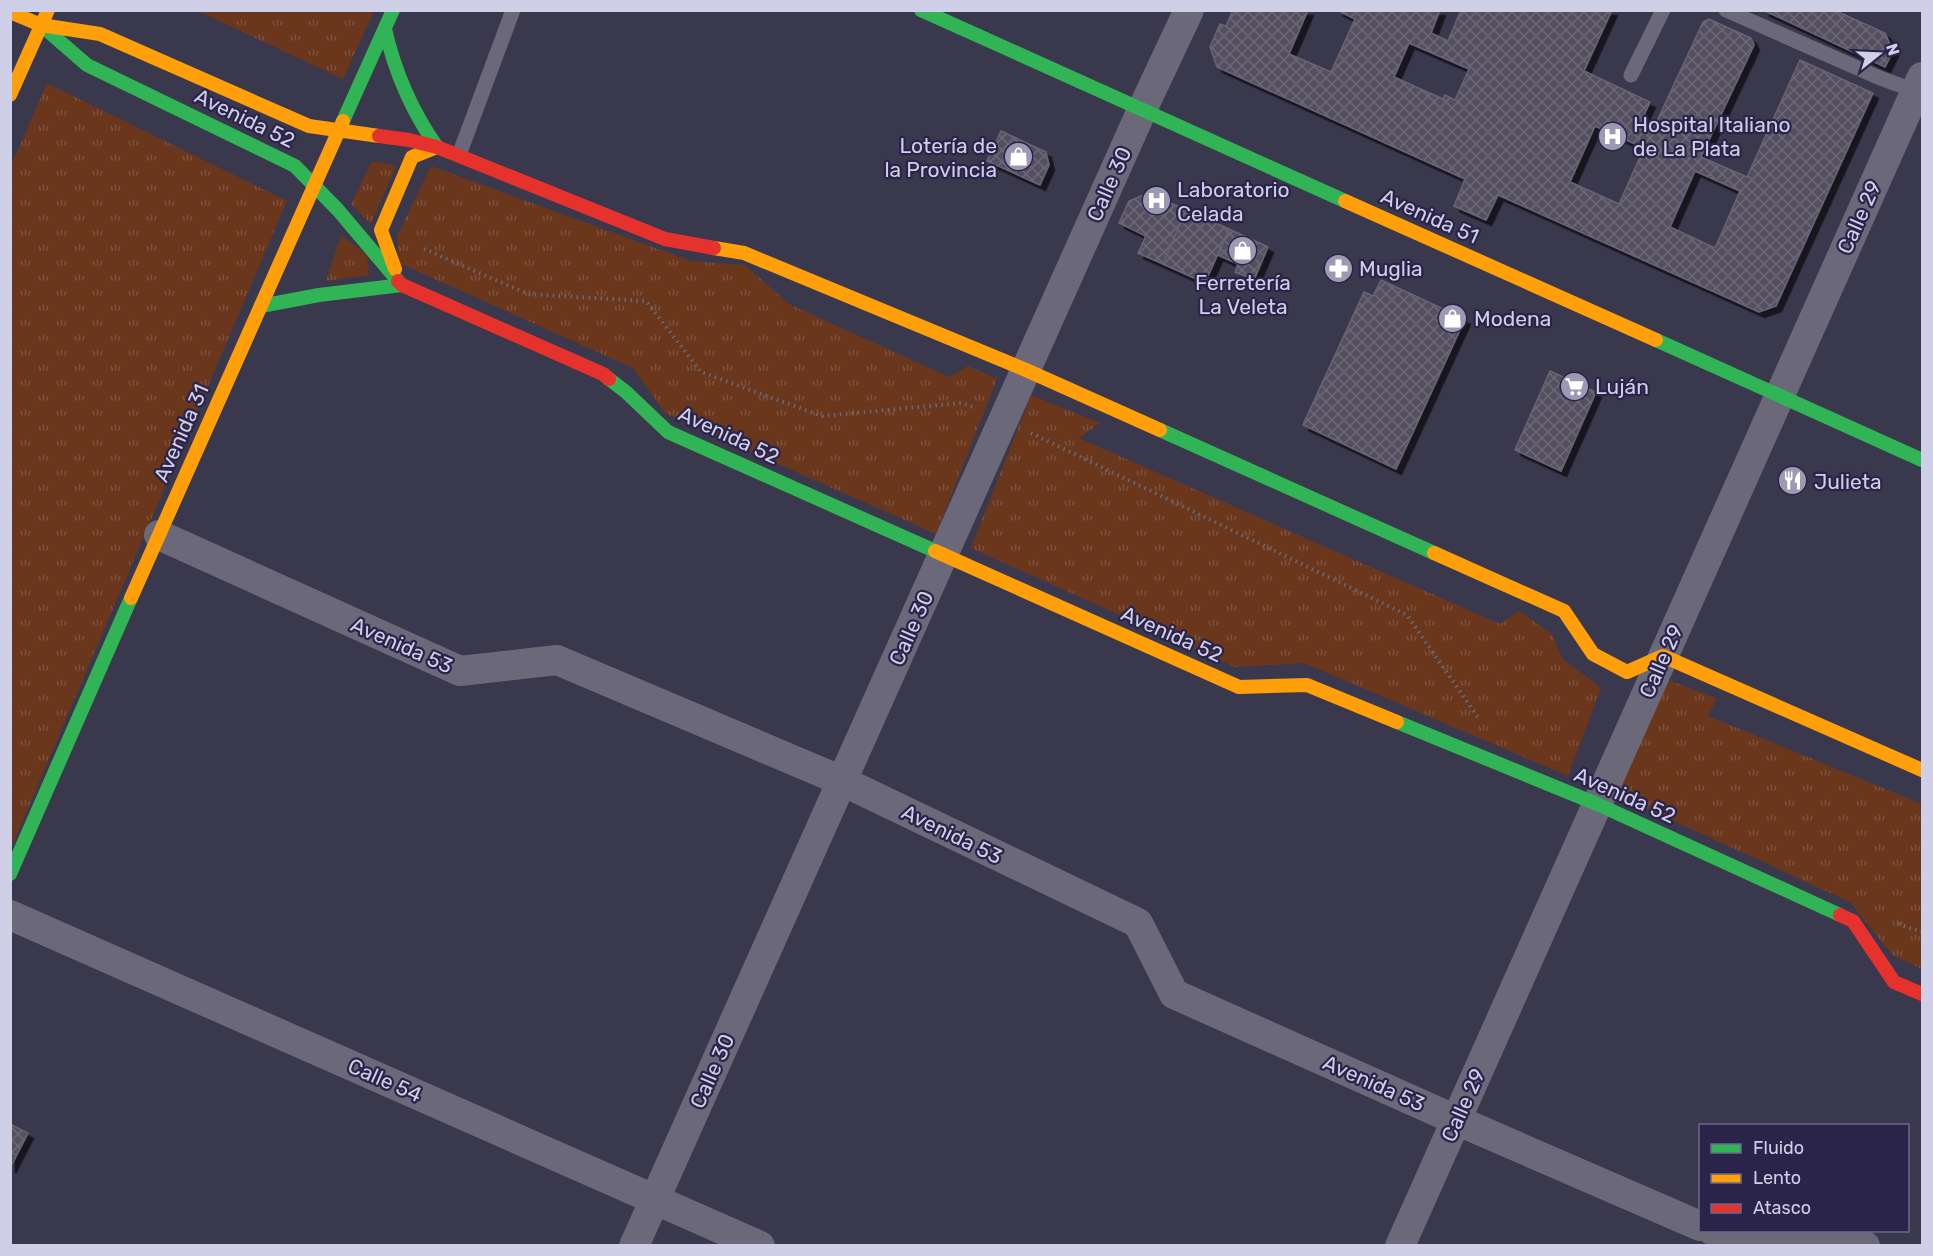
<svg xmlns="http://www.w3.org/2000/svg" width="1933" height="1256" font-family="Rubik,sans-serif">
<style>
.grass{fill:url(#grass-tufts)}
.building{fill:url(#building-cross-hatch);stroke:#686374;stroke-width:1.5;fill-rule:evenodd;filter:url(#shadow)}
.lines{fill:none;stroke-linecap:round;stroke-linejoin:round}
.path{stroke:#6a6978;stroke-width:4;stroke-dasharray:1.5 4.5;stroke-linecap:butt}
.lane{stroke:#6a6879;stroke-width:15}
.street{stroke:#6a6879;stroke-width:30}
.fast{stroke:#30b455;stroke-width:14}
.slow{stroke:#ff9f0a;stroke-width:14}
.jam{stroke:#e5322d;stroke-width:14}
.labels{text-anchor:middle;dominant-baseline:central;stroke-width:4.5;stroke-linejoin:round;paint-order:stroke}
.street-label{font-size:21px;fill:#d0cfe8;stroke:#2a244a}
.poi-label{font-size:21px;fill:#d0cfe8;stroke:#2a244a;text-anchor:start}
</style>
<defs>
<pattern id="grass-tufts" width="24" height="20" patternUnits="userSpaceOnUse" patternTransform="scale(1.5)"><rect width="24" height="20" fill="#6a361c"/><path d="M3 7l-1-3M5 7V3M7 7l1-3M15 17l-1-3M17 17v-4M19 17l1-3" fill="none" stroke="#7e523d"/></pattern>
<pattern id="building-cross-hatch" width="8" height="8" patternUnits="userSpaceOnUse" patternTransform="scale(1.5)"><rect width="8" height="8" fill="#555061"/><path d="M0 0l8 8M0 8l8-8" fill="none" stroke="#6c6878"/></pattern>
<filter id="shadow"><feDropShadow dx="5.5" dy="5.5" stdDeviation="0" flood-color="#0009"/></filter>
</defs>
<rect width="100%" height="100%" fill="#3a384d"/>
<path class="grass" d="M 198,11 L 373,10 L 374,11 L 343,79 Z
M 47,83 L 287,201 L 11,848 L 10,168 Z
M 372,161 L 396,166 L 371,224 L 351,204 Z
M 431,166 L 691,261 L 745,265 L 789,304 L 949,377 L 968,366 L 997,379 L 936,534 L 666,414 L 633,368 L 399,263 L 397,236 Z
M 341,235 L 367,255 L 369,275 L 326,281 Z
M 1031,395 L 1100,423 L 1079,438 L 1500,624 L 1519,611 L 1552,634 L 1562,658 L 1601,688 L 1568,776 L 1304,663 L 1235,667 L 971,548 Z
M 1660,677 L 1717,698 L 1708,716 L 1922,804 L 1922,969 L 1892,955 L 1850,902 L 1615,794 Z"/>
<path class="building" d="M 1233,10 L 1308,10 L 1289,54 L 1331,72 L 1355,19 L 1337,10 L 1440,10 L 1431,33 L 1448,41 L 1461,10 L 1612,10 L 1584,71 L 1650,102 L 1638,128 L 1651,134 L 1703,22 L 1709,19 L 1751,38 L 1754,45 L 1701,157 L 1747,177 L 1800,60 L 1873,93 L 1776,306 L 1759,312 L 1498,195 L 1486,220 L 1454,206 L 1465,179 L 1217,67 L 1210,47 L 1220,24 L 1226,26 ZM 1409,43 L 1469,69 L 1455,100 L 1445,95 L 1443,99 L 1394,77 ZM 1595,126 L 1644,148 L 1619,204 L 1570,182 ZM 1695,171 L 1740,191 L 1715,248 L 1670,227 Z
M 1763,10 L 1834,10 L 1885,33 L 1893,51 L 1885,67 Z
M 1001,131 L 1046,152 L 1049,165 L 1040,185 L 987,161 Z
M 1148,193 L 1186,210 L 1163,264 L 1138,253 L 1146,236 L 1119,223 L 1129,201 Z
M 1186,210 L 1229,229 L 1205,283 L 1163,264 Z
M 1229,229 L 1268,247 L 1254,280 L 1235,272 L 1238,264 L 1218,255 Z
M 1381,280 L 1465,319 L 1396,469 L 1303,425 L 1364,292 L 1373,296 Z
M 1550,371 L 1596,392 L 1561,471 L 1515,450 Z
M 10,1124 L 28,1133 L 10,1168 Z"/>
<g class="lines">
<path class="path" d="M 424,249 L 528,294 L 646,301 L 701,372 L 822,416 L 962,403 L 975,408
M 1031,433 L 1407,615 L 1479,719
M 1898,924 L 1922,932"/>
<path class="lane" d="M 1726,10 L 1880,78 L 1916,91
M 1631,75 L 1663,10
M 459,155 L 513,10"/>
<path class="street" d="M 159,535 L 460,671 L 557,660 L 842,781 L 1138,923 L 1174,994 L 1456,1120 L 1700,1226
M 10,915 L 760,1246
M 1712,1230 L 1743,1244 L 1832,1231 L 1865,1246
M 634,1246 L 1142,110 L 1189,10
M 1400,1246 L 1922,77"/>
<path class="fast" d="M 921,10 L 1345,201
M 41,25 L 87,65 L 295,166 L 338,210 L 398,281
M 385,29 C 395,73 411,110 437,147
M 343,121 L 393,10
M 261,306 L 319,295 L 402,285
M 1656,340 L 1922,460
M 609,379 L 626,392 L 668,432 L 935,551
M 1160,430 L 1434,553
M 1397,722 L 1597,804 L 1840,915
M 10,874 L 131,598"/>
<path class="slow" d="M 10,12 L 41,25 L 100,34 L 309,126 L 379,136
M 10,95 L 48,10
M 1345,201 L 1656,340
M 714,248 L 744,253 L 1026,370 L 1160,430
M 395,269 L 381,230 L 412,157 L 437,147
M 935,551 L 1239,687 L 1307,685 L 1397,722
M 1434,553 L 1564,611 L 1593,654 L 1627,672 L 1663,656 L 1922,770
M 131,598 L 343,121"/>
<path class="jam" d="M 379,136 L 409,140 L 437,147 L 665,239 L 714,248
M 398,281 L 402,285 L 603,374 L 609,379
M 1840,915 L 1853,921 L 1894,982 L 1922,994"/>
</g>
<defs>
<symbol id="hospital-disc" viewBox="-11 -11 22 22"><circle r="9.5" fill="#9c9ab2" stroke="#2a244a"/><path d="M-5-5h3v3.5h4V-5h3V5h-3V1.5h-4V5h-3Z" fill="#fff"/></symbol>
<symbol id="shop-disc" viewBox="-11 -11 22 22"><circle r="9.5" fill="#9c9ab2" stroke="#2a244a"/><path d="M-5-2.5h2.3a2.7 3.5 0 0 1 5.4 0H5L5.5 6h-11ZM-1.5-2.5h3a1.5 2.3 0 0 0-3 0Z" fill="#fff"/></symbol>
<symbol id="pharmacy-disc" viewBox="-11 -11 22 22"><circle r="9.5" fill="#9c9ab2" stroke="#2a244a"/><path d="M-2-6h4v4h4v4h-4v4h-4v-4h-4v-4h4Z" fill="#fff"/></symbol>
<symbol id="supermarket-disc" viewBox="-11 -11 22 22"><circle r="9.5" fill="#9c9ab2" stroke="#2a244a"/><path d="M-6-5.5h2.5l.6 2H6L4.5 2H-2.5L-4.4-4H-6ZM-1.5 3.2a1.3 1.3 0 1 0 .1 0ZM3 3.2a1.3 1.3 0 1 0 .1 0Z" fill="#fff"/></symbol>
<symbol id="restaurant-disc" viewBox="-11 -11 22 22"><circle r="9.5" fill="#9c9ab2" stroke="#2a244a"/><path d="M-5-6h1v4h1v-4h1v4h1v-4h1v5L-1.5 .5V6h-2V.5L-5-1ZM5-6V6H3V1.5H1.5Q1.5-4 5-6Z" fill="#fff"/></symbol>
</defs>
<g fill-rule="evenodd">
<use href="#hospital-disc" x="1596" y="120" width="33" height="33"/>
<use href="#shop-disc" x="1002" y="140" width="33" height="33"/>
<use href="#hospital-disc" x="1140" y="184" width="33" height="33"/>
<use href="#shop-disc" x="1226" y="234" width="33" height="33"/>
<use href="#pharmacy-disc" x="1322" y="252" width="33" height="33"/>
<use href="#shop-disc" x="1436" y="302" width="33" height="33"/>
<use href="#supermarket-disc" x="1558" y="370" width="33" height="33"/>
<use href="#restaurant-disc" x="1776" y="464" width="33" height="33"/>
</g>
<g class="labels">
<g class="street-label">
<text transform="translate(245 118) rotate(26)">Avenida 52</text>
<text transform="translate(1109 184) rotate(-66)">Calle 30</text>
<text transform="translate(1430 216) rotate(24)">Avenida 51</text>
<text transform="translate(1859 217) rotate(-66)">Calle 29</text>
<text transform="translate(181 433) rotate(-66)">Avenida 31</text>
<text transform="translate(729 435) rotate(25)">Avenida 52</text>
<text transform="translate(911 628) rotate(-66)">Calle 30</text>
<text transform="translate(1172 634) rotate(24)">Avenida 52</text>
<text transform="translate(402 645) rotate(24)">Avenida 53</text>
<text transform="translate(1661 661) rotate(-66)">Calle 29</text>
<text transform="translate(1625 795) rotate(24)">Avenida 52</text>
<text transform="translate(952 834) rotate(26)">Avenida 53</text>
<text transform="translate(712 1071) rotate(-66)">Calle 30</text>
<text transform="translate(385 1080) rotate(24)">Calle 54</text>
<text transform="translate(1374 1083) rotate(24)">Avenida 53</text>
<text transform="translate(1463 1105) rotate(-66)">Calle 29</text>
</g>
<g class="poi-label">
<text x="1633" y="124">Hospital Italiano<tspan x="1633" dy="24">de La Plata</tspan></text>
<text x="997" y="145" text-anchor="end">Lotería de<tspan x="997" dy="24">la Provincia</tspan></text>
<text x="1177" y="189">Laboratorio<tspan x="1177" dy="24">Celada</tspan></text>
<text x="1359" y="268">Muglia</text>
<text x="1243" y="282" text-anchor="middle">Ferretería<tspan x="1243" dy="24">La Veleta</tspan></text>
<text x="1474" y="318">Modena</text>
<text x="1595" y="386">Luján</text>
<text x="1814" y="481">Julieta</text>
</g>
</g>
<rect width="1933" height="1256" fill="none" stroke="#d0cfe8" stroke-width="24"/>
<rect x="1699" y="1124" width="210" height="108" fill="#2a244a" stroke="#6c6889" stroke-width="1.5"/>
<rect x="1711" y="1144" width="30" height="9" fill="#30b455" stroke="#6c6889" stroke-width="1.5"/>
<text x="1753" y="1154" font-size="18" fill="#d0cfe8">Fluido</text>
<rect x="1711" y="1174" width="30" height="9" fill="#ff9f0a" stroke="#6c6889" stroke-width="1.5"/>
<text x="1753" y="1184" font-size="18" fill="#d0cfe8">Lento</text>
<rect x="1711" y="1204" width="30" height="9" fill="#e5322d" stroke="#6c6889" stroke-width="1.5"/>
<text x="1753" y="1214" font-size="18" fill="#d0cfe8">Atasco</text>
<g transform="translate(1879 54) rotate(72)" stroke="#2a244a" stroke-width="4.5" paint-order="stroke">
<path d="M0-4.5L10 22L0 15L-10 22Z" fill="#d0cfe8"/>
<text y="-9" font-size="16" font-weight="bold" text-anchor="middle" fill="#d0cfe8">N</text>
</g>
</svg>
